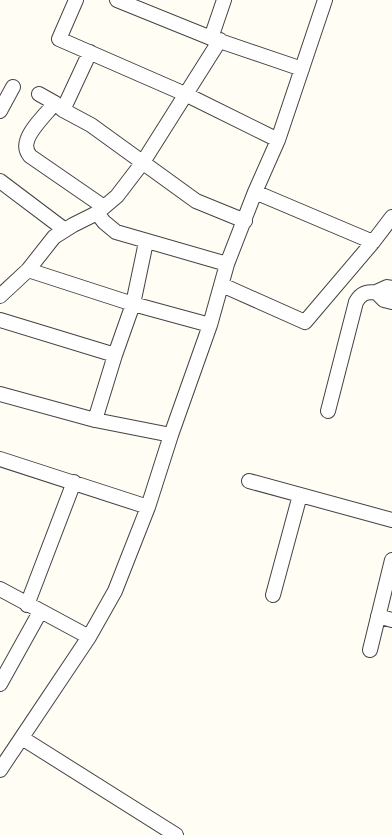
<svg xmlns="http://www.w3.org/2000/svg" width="392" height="835" font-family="'Crimson Pro',serif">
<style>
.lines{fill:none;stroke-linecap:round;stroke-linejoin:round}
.minor-casing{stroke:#434343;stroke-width:16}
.minor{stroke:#fff;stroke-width:14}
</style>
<rect width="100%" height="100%" fill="#fffdf4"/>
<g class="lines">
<defs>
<path id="minor" d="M 76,0 L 59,39 L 185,94 L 278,140
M 117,0 L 211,38 L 302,69
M 211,38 L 224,0
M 39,94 L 55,103 L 63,110 L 91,125 L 196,201 L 245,221
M 55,103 C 47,113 30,129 27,141 C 25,147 27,152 30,156 L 104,207
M 63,110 L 90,52
M 0,111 L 13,87
M 0,181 L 65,230
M 255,192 L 373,242
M 97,213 L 104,222 L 116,232 L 227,264
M 28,270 L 133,304 L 210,325
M 222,285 L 305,322 L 373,242 L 392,217
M 392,288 L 387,287 L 376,292 L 384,300 L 392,302
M 0,296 L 28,270 L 54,237 L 73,225 L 97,213 L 117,196 L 143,162 L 220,40
M 0,320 L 115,355
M 0,394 L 95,420 L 171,435
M 328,411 L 356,302 C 361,293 366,292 376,292
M 95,420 L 115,355 L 133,304 L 146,242
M 0,459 L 148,507
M 249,481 L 392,520
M 0,589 L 89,637
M 273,595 L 300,495
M 27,605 L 74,482
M 378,616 L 392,620
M 370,650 L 392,560
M 0,684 L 40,612
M 22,738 L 176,835
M 0,770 L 89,637 L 115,591 L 148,507 L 171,435 L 210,325 L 227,264 L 255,192 L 278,140 L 325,0"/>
</defs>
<use href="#minor" class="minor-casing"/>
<use href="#minor" class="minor"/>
</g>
</svg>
